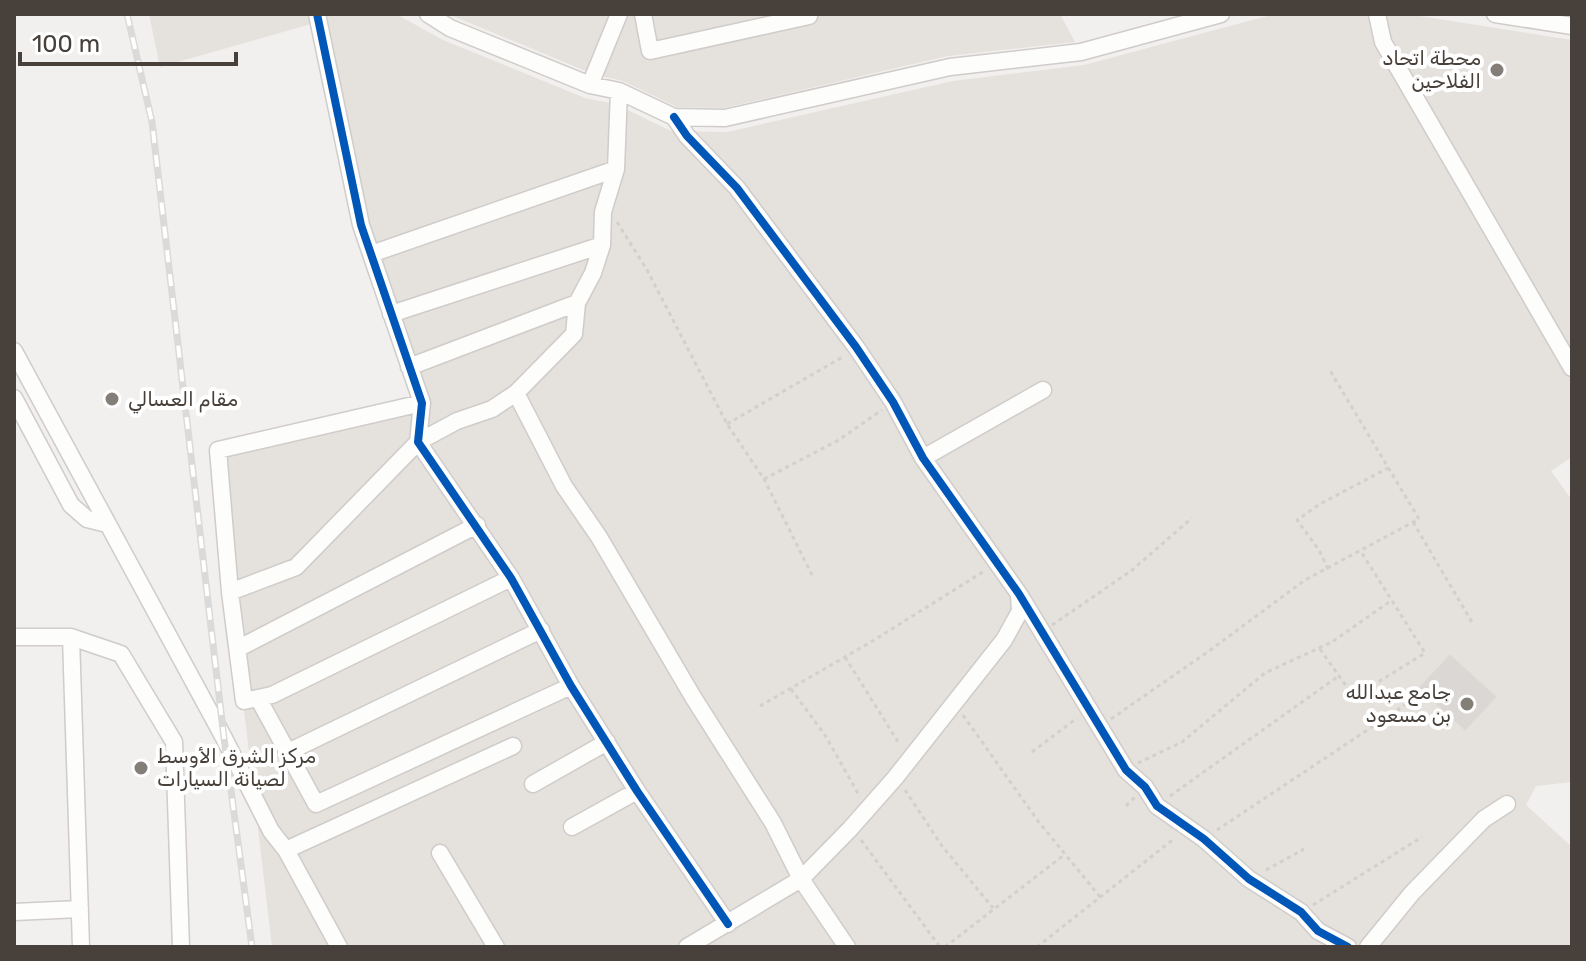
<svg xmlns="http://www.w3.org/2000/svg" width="1586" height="961" font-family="Rubik,Cairo,sans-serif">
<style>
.residential{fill:#e5e1dd}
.building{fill:#dad7d5;stroke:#dad7d4;stroke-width:2}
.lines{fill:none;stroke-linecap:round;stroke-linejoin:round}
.minor-casing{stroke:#cfccca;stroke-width:19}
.path{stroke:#d2d0cc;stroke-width:3;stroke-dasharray:4 4;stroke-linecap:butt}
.minor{stroke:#fdfdfc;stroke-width:16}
.rail-casing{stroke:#dadada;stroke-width:7}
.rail{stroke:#fff;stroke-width:4;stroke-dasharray:12;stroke-linecap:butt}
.cycleway-casing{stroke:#fff;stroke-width:13}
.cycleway{stroke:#0057b8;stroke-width:8}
.poi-dot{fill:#847e79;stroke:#fff;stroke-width:3}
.labels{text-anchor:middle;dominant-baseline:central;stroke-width:8;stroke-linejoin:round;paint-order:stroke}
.poi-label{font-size:20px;fill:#48403a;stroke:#fff;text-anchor:end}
</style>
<rect width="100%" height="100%" fill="#f2f0ee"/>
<path class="residential" d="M 149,14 L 396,14 L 443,40 L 585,98 L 615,104 L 671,131 L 727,132 L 953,81 L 1084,65 L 1275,14 L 1407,14 L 1572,40 L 1572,457 L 1551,471 L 1572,500 L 1572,782 L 1536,786 L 1526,805 L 1572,847 L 1572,947 L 272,947 L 230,592 L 218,450 L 421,403 L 391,314 L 318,22 L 160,67 Z
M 448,14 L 1060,14 L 1075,42 L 948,56 L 724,108 L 677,107 L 623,81 L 593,74 Z"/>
<path class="building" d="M 1450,656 L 1495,697 L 1465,729 L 1420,688 Z"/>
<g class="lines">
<defs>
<path id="minor" d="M 317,14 L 361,225 L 422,403 L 418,442 L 511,578 L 571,686 L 637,791 L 728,924
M 428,14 L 450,28 L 590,85 L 619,91 L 674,117 L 725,118 L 950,67 L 1081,52 L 1221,14
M 643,14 L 650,51 L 809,16
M 1377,14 L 1383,42 L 1572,368
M 1495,14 L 1572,26
M 590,85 L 619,14
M 674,117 L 687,136 L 737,188 L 856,347 L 893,402 L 923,458 L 1019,594 L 1126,770 L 1145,787 L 1157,806 L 1204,839 L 1249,879 L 1301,912 L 1318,931 L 1348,947
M 371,254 L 616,169
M 391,314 L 602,245
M 14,351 L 224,738 L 271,831 L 286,850 L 339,947
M 409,367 L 577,303
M 516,393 L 564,486 L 599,537 L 693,697 L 773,823 L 801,879 L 847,947
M 14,398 L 71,505 L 87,519 L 107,524
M 422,403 L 218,450 L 230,592 L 244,701 L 258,698 L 316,804 L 571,686
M 923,458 L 1043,390
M 230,592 L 296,567 L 418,442 L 457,421 L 492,409 L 516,393 L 574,334 L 577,303 L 593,273 L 602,245 L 603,212 L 616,169 L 619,91
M 14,637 L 71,637 L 121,654 L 174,742 L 181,947
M 71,637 L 81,947
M 239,648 L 477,525
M 258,698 L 272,695 L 511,578
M 288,752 L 541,630
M 533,784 L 607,742
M 572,827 L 637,791
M 286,850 L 513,746
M 440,853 L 496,947
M 14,912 L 80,909
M 687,947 L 801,879 L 850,829 L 895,778 L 1004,640 L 1020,611 L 1019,596
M 1368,947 L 1412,893 L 1484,819 L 1507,804"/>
</defs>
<use href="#minor" class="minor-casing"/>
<path class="path" d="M 617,222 L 647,270 L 727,424 L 764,479 L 812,575
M 727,424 L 844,356
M 764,479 L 837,441 L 882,410
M 1413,522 L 1473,624
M 1328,569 L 1319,550 L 1297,520 L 1320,504 L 1388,468
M 1052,625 L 1131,571 L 1192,518
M 1320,649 L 1354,697 L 1425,653 L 1360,550
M 845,657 L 900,745
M 791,689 L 825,735 L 860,797
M 760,706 L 871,642 L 986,570
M 963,715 L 1038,821 L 1101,898
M 1111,719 L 1209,651 L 1305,580 L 1419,519 L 1329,369
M 1032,752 L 1077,718
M 1138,763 L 1182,742 L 1265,673 L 1332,642 L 1392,600
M 905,790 L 942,846 L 993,908
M 1170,796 L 1340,675
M 1126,806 L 1135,797
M 1217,830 L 1414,699
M 861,840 L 940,947
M 1266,870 L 1304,849
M 1313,905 L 1422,837
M 945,947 L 1064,855
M 1037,947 L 1175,838"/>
<use href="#minor" class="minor"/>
<defs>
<path id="rail" d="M 127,14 L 152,122 L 224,738 L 252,947"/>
</defs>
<use href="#rail" class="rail-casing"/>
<use href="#rail" class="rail"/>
<defs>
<path id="cycleway" d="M 317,14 L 361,225 L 422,403 L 418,442 L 511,578 L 571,686 L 637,791 L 728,924
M 674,117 L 687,136 L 737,188 L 856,347 L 893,402 L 923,458 L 1019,594 L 1126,770 L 1145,787 L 1157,806 L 1204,839 L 1249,879 L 1301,912 L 1318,931 L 1348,947"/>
</defs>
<use href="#cycleway" class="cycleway-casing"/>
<use href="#cycleway" class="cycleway"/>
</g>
<g class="poi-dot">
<circle cx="1497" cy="70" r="8"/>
<circle cx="112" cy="399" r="8"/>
<circle cx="1467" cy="704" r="8"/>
<circle cx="141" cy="768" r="8"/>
</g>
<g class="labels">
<g class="poi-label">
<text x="1481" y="58">محطة اتحاد<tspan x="1481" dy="23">الفلاحين</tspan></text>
<text x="128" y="399" text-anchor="start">مقام العسالي</text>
<text x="1451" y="692">جامع عبدالله<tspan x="1451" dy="23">بن مسعود</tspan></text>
<text x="157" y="756" text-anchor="start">مركز الشرق الأوسط<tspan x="157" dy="23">لصيانة السيارات</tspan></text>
</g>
</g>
<rect width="1586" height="961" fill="none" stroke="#48403a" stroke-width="32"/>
<path d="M20 52v12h216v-12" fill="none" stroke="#48403a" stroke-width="4"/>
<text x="32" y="52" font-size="24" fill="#48403a" stroke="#ffffff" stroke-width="6" paint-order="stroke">100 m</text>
</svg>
